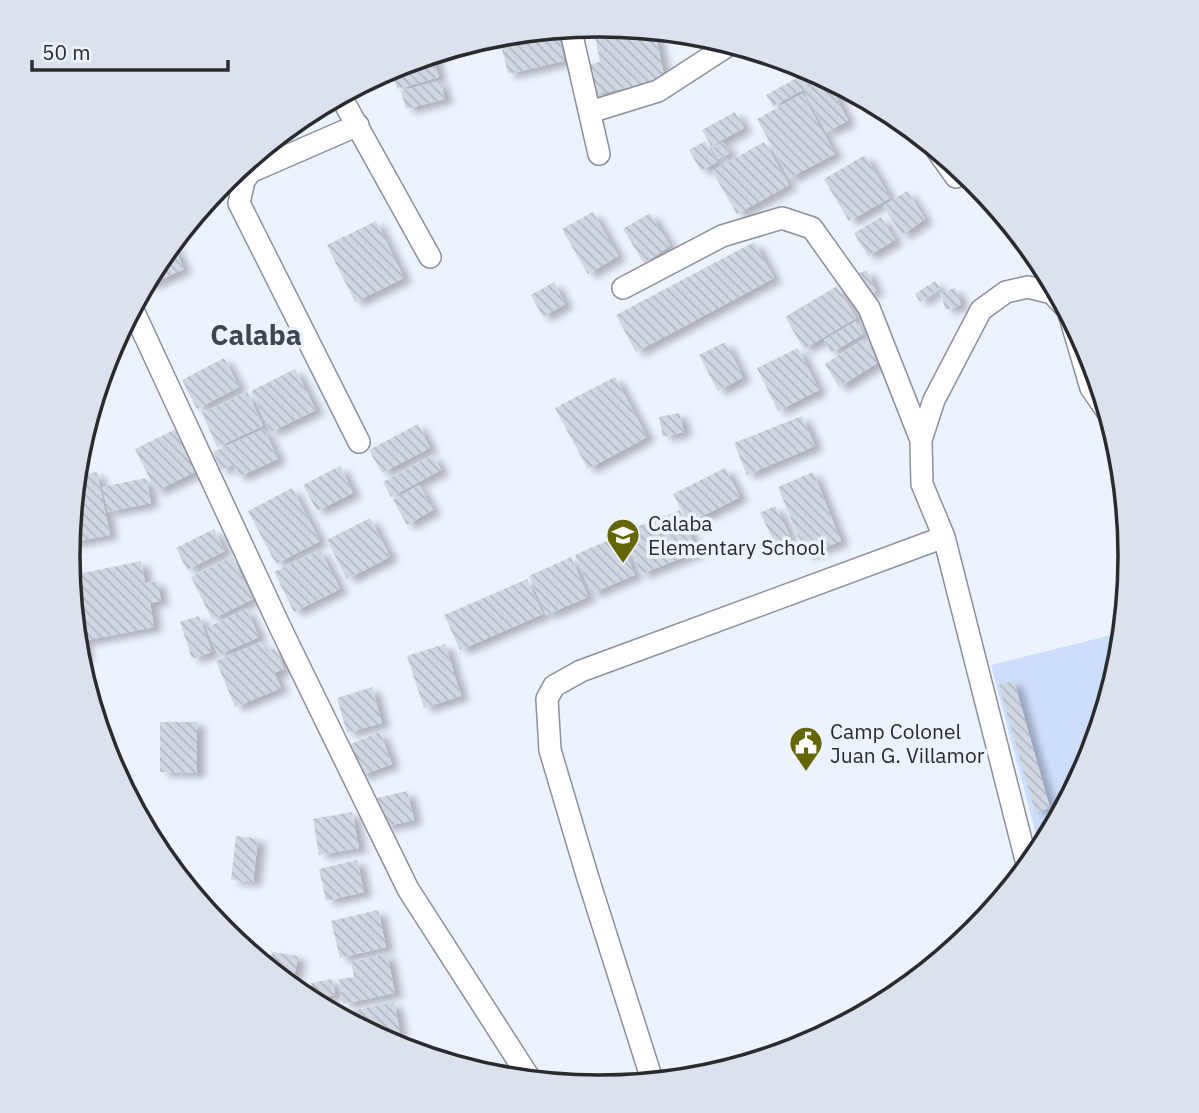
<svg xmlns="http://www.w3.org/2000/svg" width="1199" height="1113" font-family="'IBM Plex Sans',sans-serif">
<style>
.green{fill:#cddefc}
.building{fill:url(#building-back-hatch);filter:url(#shadow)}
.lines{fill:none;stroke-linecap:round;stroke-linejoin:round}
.minor-casing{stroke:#8b919c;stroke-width:24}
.minor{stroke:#fff;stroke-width:21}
.labels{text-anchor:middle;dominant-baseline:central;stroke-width:7;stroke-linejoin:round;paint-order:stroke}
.poi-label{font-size:21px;fill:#292b2f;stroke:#ecf2fe;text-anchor:start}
.district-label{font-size:28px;font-weight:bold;fill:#3f454e;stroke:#ecf2fe}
.rim{fill:none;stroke:#292b2f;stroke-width:3.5}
</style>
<defs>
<pattern id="building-back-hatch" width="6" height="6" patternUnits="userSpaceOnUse" patternTransform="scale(1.75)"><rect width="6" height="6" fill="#d0d7e2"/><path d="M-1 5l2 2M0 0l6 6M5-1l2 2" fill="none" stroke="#b3b9c2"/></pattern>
<filter id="shadow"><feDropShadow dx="8" dy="4.5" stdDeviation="3.5" flood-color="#0004"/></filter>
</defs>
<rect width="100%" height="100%" fill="#ecf2fe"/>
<path class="green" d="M 1124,632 L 1121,661 L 1091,760 L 1041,853 L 991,665 Z"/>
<path class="building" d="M 557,29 L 564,61 L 508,74 L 500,40 Z
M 625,30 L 626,38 L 655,32 L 665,80 L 591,95 L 585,65 L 600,62 L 595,36 Z
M 432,54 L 439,77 L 397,89 L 391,68 Z
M 802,75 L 808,87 L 773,106 L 766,95 Z
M 827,79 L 848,121 L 826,132 L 804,90 Z
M 440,81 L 445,99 L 406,109 L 401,91 Z
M 802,94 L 835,154 L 789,178 L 757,119 Z
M 735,112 L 744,128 L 711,146 L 702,130 Z
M 705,141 L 717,162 L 701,171 L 689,150 Z
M 723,142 L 730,153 L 718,159 L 712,149 Z
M 764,142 L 789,185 L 737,214 L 712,171 Z
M 865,155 L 890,198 L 849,221 L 824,179 Z
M 907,191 L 925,219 L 902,235 L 883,206 Z
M 593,212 L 618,256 L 588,274 L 562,229 Z
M 650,213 L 670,246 L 644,263 L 623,229 Z
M 881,217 L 895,240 L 868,256 L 854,233 Z
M 376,221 L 404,278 L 355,302 L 327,245 Z
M 754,242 L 774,278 L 636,352 L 616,315 Z
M 172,243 L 184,269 L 144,287 L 157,261 Z
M 867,270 L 876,291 L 866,295 L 857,274 Z
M 935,281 L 940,288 L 920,302 L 915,294 Z
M 554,282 L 565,304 L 543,317 L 531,295 Z
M 837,286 L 856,318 L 804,349 L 785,317 Z
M 955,288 L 961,305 L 946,310 L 940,293 Z
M 856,321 L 863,334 L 831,353 L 824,340 Z
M 864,339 L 879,362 L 839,387 L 825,364 Z
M 725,342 L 743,377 L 718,391 L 699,355 Z
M 798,348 L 819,390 L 778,411 L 757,368 Z
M 224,358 L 239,387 L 197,409 L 182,380 Z
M 295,369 L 316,410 L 271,432 L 251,391 Z
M 615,377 L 647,437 L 588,469 L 555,408 Z
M 247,392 L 263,426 L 217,447 L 202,413 Z
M 679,413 L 684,432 L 663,437 L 659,417 Z
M 802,416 L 815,446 L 747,475 L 734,443 Z
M 418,424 L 430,448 L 382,473 L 369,450 Z
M 176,429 L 197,471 L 156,491 L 135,449 Z
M 264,429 L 278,459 L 238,477 L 233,465 L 221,470 L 213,452 Z
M 433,455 L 441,470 L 391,497 L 383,482 Z
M 340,466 L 353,493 L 317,511 L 303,485 Z
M 725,468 L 740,497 L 689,523 L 673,494 Z
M 97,472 L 110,535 L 69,543 L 75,477 Z
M 813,472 L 841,541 L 806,555 L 778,487 Z
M 146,478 L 151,503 L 108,512 L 102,487 Z
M 419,485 L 433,510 L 407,525 L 393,500 Z
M 292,488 L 320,541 L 276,564 L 248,511 Z
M 775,506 L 790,536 L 775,543 L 760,513 Z
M 680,510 L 697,552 L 641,574 L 624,532 Z
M 370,518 L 390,557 L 347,579 L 327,540 Z
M 214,529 L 225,551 L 187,570 L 176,548 Z
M 618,536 L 635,575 L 592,593 L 575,555 Z
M 320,550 L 340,589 L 294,612 L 274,572 Z
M 232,557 L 253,599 L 212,619 L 191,577 Z
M 571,557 L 588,597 L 546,615 L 529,576 Z
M 141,561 L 145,583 L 157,581 L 161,601 L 150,603 L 154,627 L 83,641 L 86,656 L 77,658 L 69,576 Z
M 527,579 L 543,614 L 460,650 L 444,615 Z
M 246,609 L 259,637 L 218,655 L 206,628 Z
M 199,616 L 212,652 L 192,659 L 180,622 Z
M 261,642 L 266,652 L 275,648 L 284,669 L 274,673 L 281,688 L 235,707 L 216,661 Z
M 445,644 L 461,696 L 424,708 L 407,656 Z
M 1014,681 L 1050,808 L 1035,812 L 999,685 Z
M 372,687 L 382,723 L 347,733 L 337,698 Z
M 160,722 L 197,722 L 197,773 L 160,772 Z
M 380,732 L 392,764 L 360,776 L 348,745 Z
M 407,791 L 414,820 L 384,827 L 377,798 Z
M 352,812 L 359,848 L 319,855 L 313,819 Z
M 236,836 L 258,839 L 253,882 L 231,880 Z
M 357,860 L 364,892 L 326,901 L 319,869 Z
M 378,910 L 386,947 L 340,958 L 331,921 Z
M 272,952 L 298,956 L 294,977 L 273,974 L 269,970 Z
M 387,954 L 395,993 L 343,1004 L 339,979 L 354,977 L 351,962 Z
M 332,979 L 335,995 L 315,999 L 311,983 Z
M 394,1002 L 400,1032 L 376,1037 L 343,1020 L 342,1013 Z
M 400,1042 L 401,1050 L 389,1044 Z
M 484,1064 L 486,1075 L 463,1068 Z"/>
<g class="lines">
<defs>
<path id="minor" d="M 570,27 L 599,154
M 340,95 L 430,257
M 590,112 L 658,91 L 732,43
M 358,125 L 250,172 L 244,181 L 239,203 L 359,442
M 934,146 L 956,177
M 623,288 L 722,236 L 782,218 L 812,228 L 869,308 L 921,440
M 132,308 L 280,627 L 408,889 L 532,1082
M 944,537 L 922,484 L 921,440 L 934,400 L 981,310 L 1006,292 L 1028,287 L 1052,293 L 1068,310 L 1091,388 L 1109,414
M 653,1083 L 587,875 L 550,750 L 547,699 L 554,686 L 581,671 L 944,537 L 1028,868"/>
</defs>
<use href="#minor" class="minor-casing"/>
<use href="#minor" class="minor"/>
</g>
<defs>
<symbol id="school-pin" viewBox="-11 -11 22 30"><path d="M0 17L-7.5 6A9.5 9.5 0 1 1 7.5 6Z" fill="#646601" stroke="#ecf2fe"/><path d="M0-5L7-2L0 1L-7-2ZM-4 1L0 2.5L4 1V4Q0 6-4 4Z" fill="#fff"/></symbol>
<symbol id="civic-pin" viewBox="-11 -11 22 30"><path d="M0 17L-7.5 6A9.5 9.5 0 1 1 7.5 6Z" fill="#646601" stroke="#ecf2fe"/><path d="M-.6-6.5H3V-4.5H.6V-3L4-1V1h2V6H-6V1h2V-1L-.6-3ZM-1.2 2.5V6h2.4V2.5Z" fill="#fff"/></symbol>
</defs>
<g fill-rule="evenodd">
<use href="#school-pin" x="604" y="516" width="38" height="52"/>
<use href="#civic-pin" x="787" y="724" width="38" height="52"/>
</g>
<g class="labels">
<g class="poi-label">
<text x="648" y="523">Calaba<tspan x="648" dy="24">Elementary School</tspan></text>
<text x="830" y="731">Camp Colonel<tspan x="830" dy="24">Juan G. Villamor</tspan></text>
</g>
<g class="district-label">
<text x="256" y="334">Calaba</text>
</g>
</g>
<path d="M0 0H1199V1113H0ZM80 556a519 519 0 1 1 1038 0a519 519 0 1 1-1038 0Z" fill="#dce2ed" fill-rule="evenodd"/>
<path class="rim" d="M80 556a519 519 0 1 1 1038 0a519 519 0 1 1-1038 0Z"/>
<path d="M32 60v10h196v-10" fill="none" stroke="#292b2f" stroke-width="3.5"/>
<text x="42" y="60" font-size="21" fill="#292b2f" stroke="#ecf2fe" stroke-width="5" paint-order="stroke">50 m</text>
</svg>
